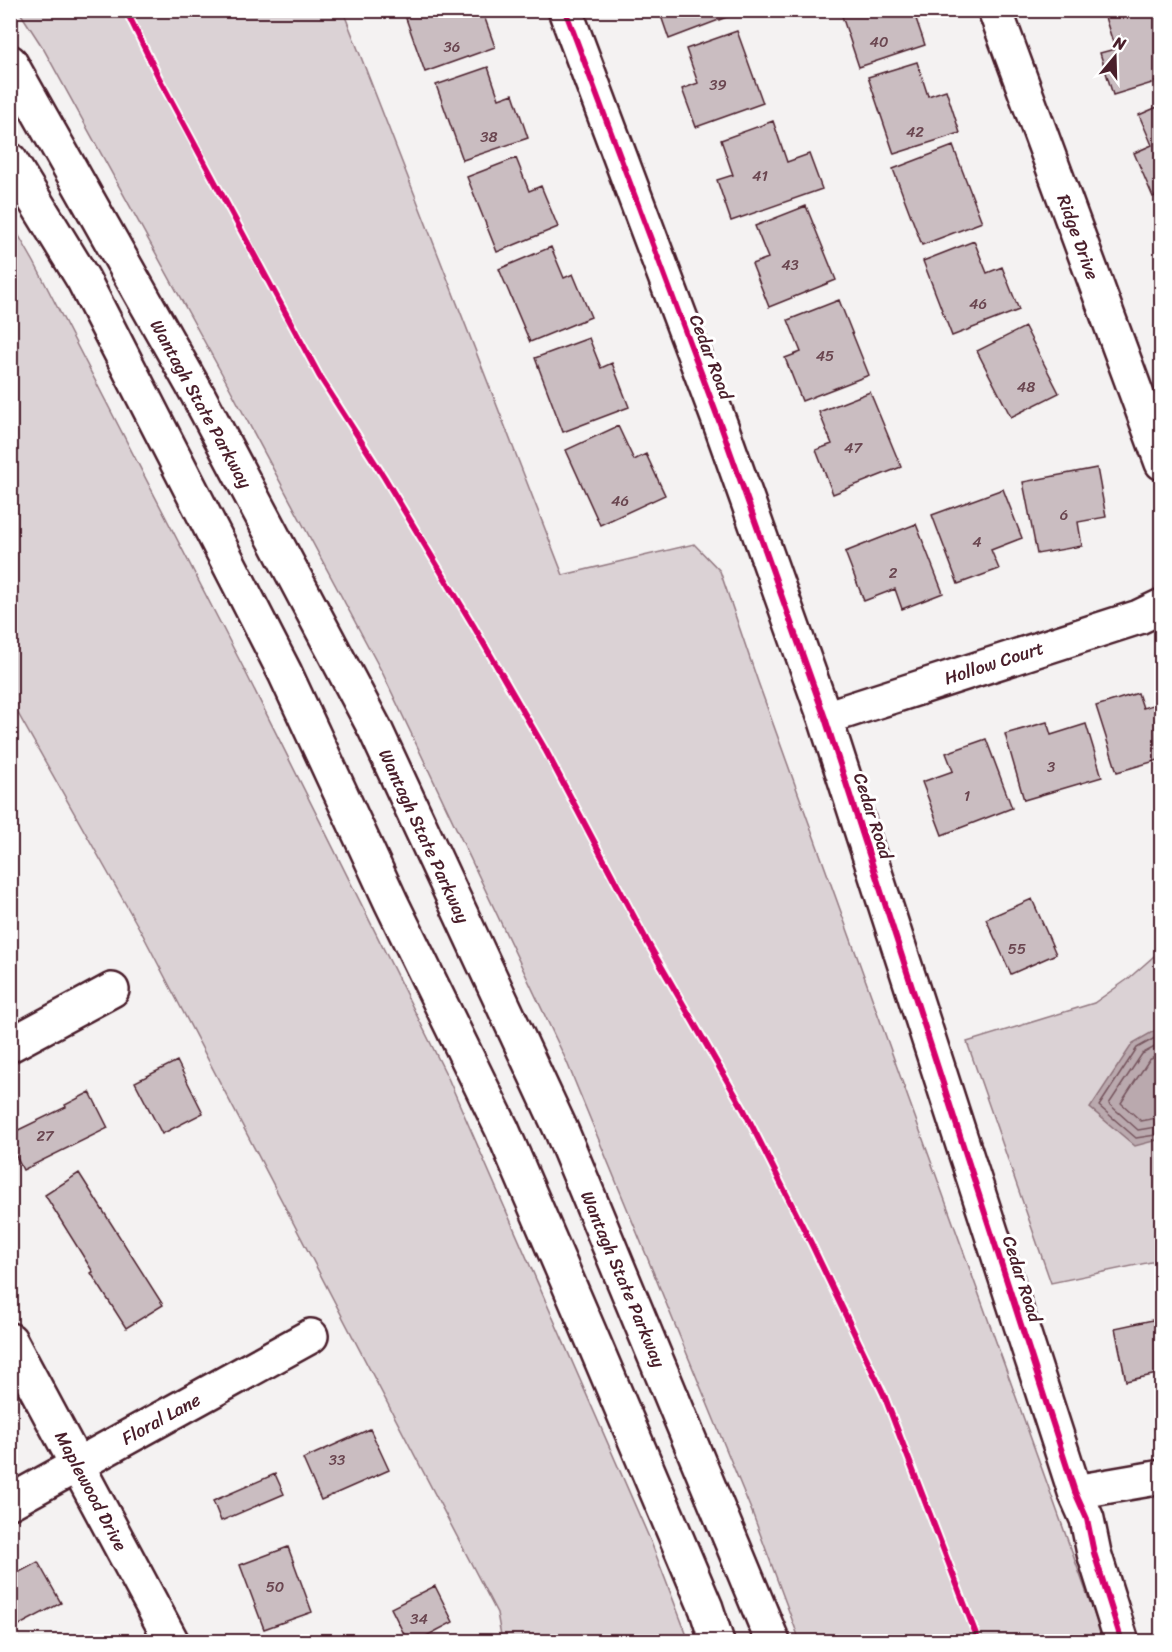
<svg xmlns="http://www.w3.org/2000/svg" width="1172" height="1652" font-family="Sriracha,sans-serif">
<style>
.green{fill:#dbd2d5;stroke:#927880;stroke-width:1.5}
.water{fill:#baa9ae;stroke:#8d727a;stroke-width:1.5}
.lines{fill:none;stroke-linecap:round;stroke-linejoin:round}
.shore{stroke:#77565f;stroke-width:1.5}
.building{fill:#cabdc1;stroke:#4a1f2b;stroke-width:1.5}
.minor-casing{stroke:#4a1f2b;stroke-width:38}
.highway-casing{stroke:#4a1f2b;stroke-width:38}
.minor{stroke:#fff;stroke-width:33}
.highway{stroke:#fff;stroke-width:33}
.cycleway-casing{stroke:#fff;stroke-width:10}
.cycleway{stroke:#d6006c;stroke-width:6}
.labels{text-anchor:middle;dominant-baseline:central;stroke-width:6;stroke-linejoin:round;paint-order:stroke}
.number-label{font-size:15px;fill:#6a4650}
.street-label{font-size:18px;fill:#4a1f2b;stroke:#fff}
</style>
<rect width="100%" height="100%" fill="#f4f2f2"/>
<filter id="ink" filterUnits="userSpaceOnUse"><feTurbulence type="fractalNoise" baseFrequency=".0167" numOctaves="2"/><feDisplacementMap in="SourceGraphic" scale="12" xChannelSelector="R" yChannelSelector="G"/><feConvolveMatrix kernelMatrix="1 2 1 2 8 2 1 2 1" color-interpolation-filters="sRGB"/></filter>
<g filter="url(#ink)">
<path class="green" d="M 19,11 L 343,11 L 563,575 L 694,544 L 720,571 L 758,682 L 1104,1641 L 800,1641 L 752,1512 L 566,1060 L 383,674 L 226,381 L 43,48 Z
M 11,222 L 34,262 L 244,669 L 448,1078 L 651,1542 L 689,1641 L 502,1641 L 497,1613 L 143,935 L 11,701 Z
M 1161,950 L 1161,1260 L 1051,1283 L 967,1042 L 1094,1003 L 1128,979 Z"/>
<path class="water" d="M 1161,1027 L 1161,1139 L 1135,1146 L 1090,1108 L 1133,1043 Z"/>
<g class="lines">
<path class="shore" d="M 1162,1034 L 1137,1048 L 1099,1106 L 1136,1138 L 1162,1134
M 1162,1043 L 1142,1054 L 1109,1104 L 1138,1130 L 1162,1126
M 1162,1053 L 1149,1060 L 1121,1103 L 1141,1121 L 1162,1117"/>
</g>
<path class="building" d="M 403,10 L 482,10 L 495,47 L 425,72 Z
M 659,10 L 745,10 L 669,39 Z
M 840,10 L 913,10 L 925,45 L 859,67 Z
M 1116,10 L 1162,10 L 1162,80 L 1113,95 L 1100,53 L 1115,49 L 1104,14 Z
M 737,31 L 763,103 L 696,127 L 682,89 L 698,83 L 686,49 Z
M 917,62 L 928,96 L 946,90 L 960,133 L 894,154 L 868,77 Z
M 488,67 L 499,99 L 513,94 L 528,138 L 463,160 L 436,85 Z
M 1162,105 L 1162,193 L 1153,197 L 1134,153 L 1152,145 L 1139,115 Z
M 773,121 L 787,162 L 809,154 L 822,189 L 731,221 L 717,180 L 733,175 L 721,140 Z
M 953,146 L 982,222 L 922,245 L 893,169 Z
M 516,158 L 529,191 L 541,186 L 558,227 L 497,252 L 467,177 Z
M 806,206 L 836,280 L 769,307 L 752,264 L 768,258 L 755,226 Z
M 974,241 L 987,273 L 1002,267 L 1019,310 L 952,336 L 923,261 Z
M 551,247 L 564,278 L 573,274 L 591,317 L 530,342 L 499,269 Z
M 839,300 L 869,375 L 802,401 L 785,358 L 801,352 L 788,320 Z
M 1025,327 L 1059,393 L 1011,417 L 977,351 Z
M 589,338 L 601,368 L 612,363 L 629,407 L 563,432 L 535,358 Z
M 870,392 L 901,467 L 833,494 L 816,450 L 832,444 L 819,412 Z
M 618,426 L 634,460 L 646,454 L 665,495 L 600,525 L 566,450 Z
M 1097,468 L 1106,517 L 1078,522 L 1082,546 L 1037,554 L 1023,482 Z
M 1003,489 L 1022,538 L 991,550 L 999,569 L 958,584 L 932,515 Z
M 916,524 L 943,593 L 902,609 L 895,589 L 864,601 L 845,552 Z
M 1138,693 L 1143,708 L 1162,702 L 1162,759 L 1117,772 L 1096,706 Z
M 1047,722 L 1051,735 L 1086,724 L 1102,777 L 1024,800 L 1005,734 Z
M 986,739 L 1012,808 L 942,835 L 922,782 L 953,771 L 946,753 Z
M 1032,899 L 1056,954 L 1011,974 L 986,919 Z
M 177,1061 L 203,1113 L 162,1134 L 135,1082 Z
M 90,1092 L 108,1128 L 23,1170 L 10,1144 L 10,1134 L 66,1107 L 65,1105 Z
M 79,1173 L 163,1305 L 126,1328 L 91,1273 L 93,1272 L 45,1195 Z
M 1162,1318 L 1162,1392 L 1157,1374 L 1126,1381 L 1115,1328 Z
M 370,1429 L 389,1470 L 321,1500 L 303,1459 Z
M 275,1474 L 284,1494 L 221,1521 L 213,1501 Z
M 288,1547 L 312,1612 L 264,1629 L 240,1565 Z
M 38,1562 L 61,1603 L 10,1630 L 10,1577 Z
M 435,1586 L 453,1622 L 415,1642 L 408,1642 L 391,1608 Z"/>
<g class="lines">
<defs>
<path id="minor" d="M 565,10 L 721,426 L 825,718 L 1075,1492 L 1087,1519 L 1094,1553 L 1122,1642
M 995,10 L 1162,463
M 825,718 L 1139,617 L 1162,606
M 10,1045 L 112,990
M 10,1340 L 172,1642
M 1075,1492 L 1162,1477
M 10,1502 L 311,1336"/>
<path id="highway" d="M 10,62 L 198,395 L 375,729 L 562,1132 L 773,1642
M 10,160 L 83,279 L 285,673 L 391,902 L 502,1129 L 594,1343 L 706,1608 L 717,1642"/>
</defs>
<use href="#minor" class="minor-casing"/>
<use href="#highway" class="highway-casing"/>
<use href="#minor" class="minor"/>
<use href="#highway" class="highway"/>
<defs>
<path id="cycleway" d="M 126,10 L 160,80 L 320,377 L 384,477 L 473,625 L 546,751 L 649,945 L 744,1110 L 811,1243 L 884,1395 L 979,1642
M 565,10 L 721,426 L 825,718 L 1075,1492 L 1087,1519 L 1094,1553 L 1122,1642"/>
</defs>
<use href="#cycleway" class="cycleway-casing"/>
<use href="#cycleway" class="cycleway"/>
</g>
</g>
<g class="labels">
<g class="number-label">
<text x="879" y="42">40</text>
<text x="452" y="47">36</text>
<text x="718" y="85">39</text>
<text x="915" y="132">42</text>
<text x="489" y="137">38</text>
<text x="760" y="176">41</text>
<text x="790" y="265">43</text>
<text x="978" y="304">46</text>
<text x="825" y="356">45</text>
<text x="1026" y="387">48</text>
<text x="853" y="448">47</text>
<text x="620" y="501">46</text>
<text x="1064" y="515">6</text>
<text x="977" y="542">4</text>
<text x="893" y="573">2</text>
<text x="1051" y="767">3</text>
<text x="967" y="796">1</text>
<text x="1017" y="949">55</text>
<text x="45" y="1136">27</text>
<text x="337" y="1460">33</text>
<text x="275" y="1587">50</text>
<text x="419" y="1619">34</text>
</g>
<g class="street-label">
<text transform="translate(1078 237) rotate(70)">Ridge Drive</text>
<text transform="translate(711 357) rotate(69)">Cedar Road</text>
<text transform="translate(201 404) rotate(61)">Wantagh State Parkway</text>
<text transform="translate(994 663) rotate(-18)">Hollow Court</text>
<text transform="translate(873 816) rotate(72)">Cedar Road</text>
<text transform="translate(424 836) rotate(65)">Wantagh State Parkway</text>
<text transform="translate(623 1279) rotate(67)">Wantagh State Parkway</text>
<text transform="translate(1022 1279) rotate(72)">Cedar Road</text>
<text transform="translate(161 1419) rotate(-29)">Floral Lane</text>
<text transform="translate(91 1491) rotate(62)">Maplewood Drive</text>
</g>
</g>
<rect width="1172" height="1652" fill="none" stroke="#fff" stroke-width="36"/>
<rect x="18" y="18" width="1136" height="1616" fill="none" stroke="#4a1f2b" stroke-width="2" filter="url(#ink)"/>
<g transform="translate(1115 57) rotate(19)" stroke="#ffffff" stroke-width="4.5" paint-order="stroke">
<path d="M0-4.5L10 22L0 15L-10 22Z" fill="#4a1f2b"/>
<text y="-9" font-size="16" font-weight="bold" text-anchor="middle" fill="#4a1f2b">N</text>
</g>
</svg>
